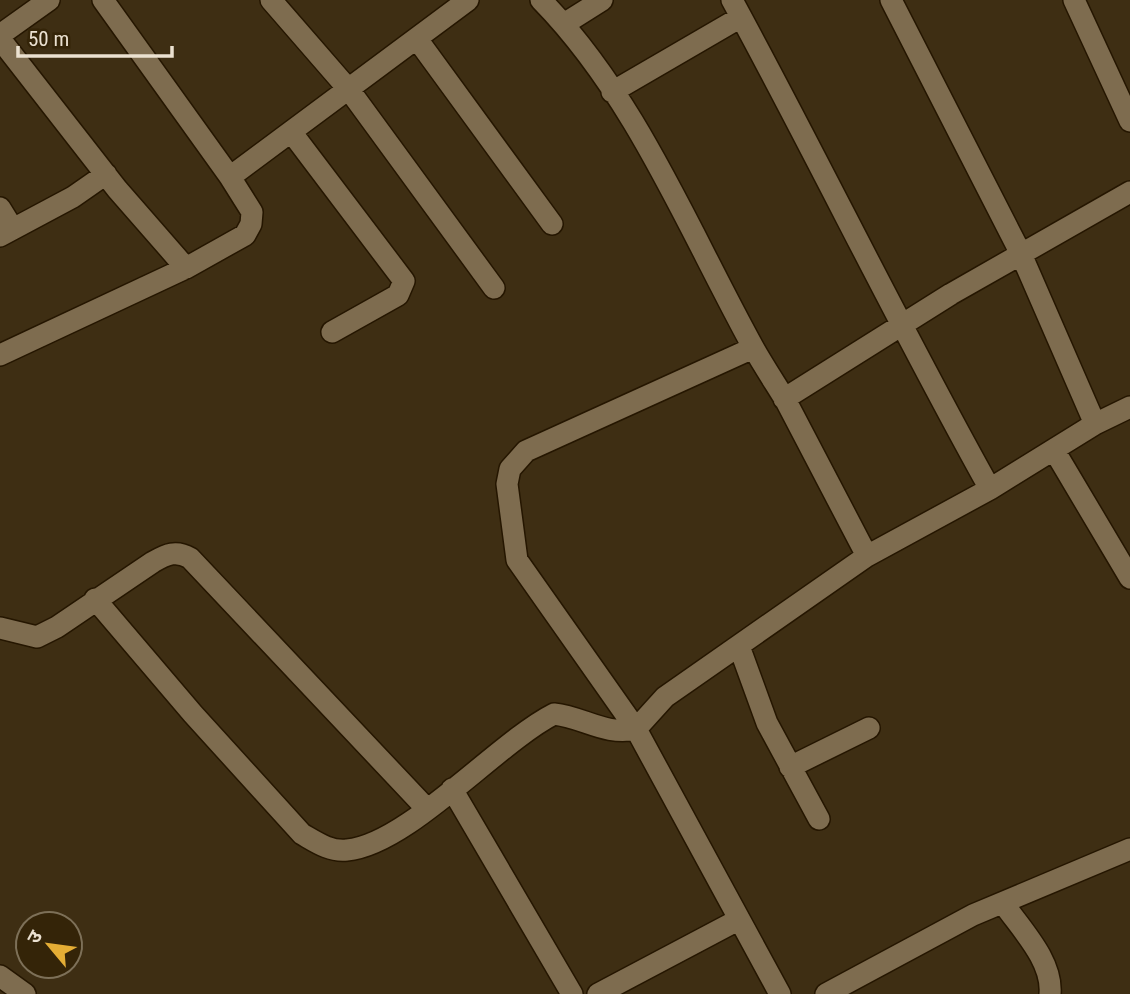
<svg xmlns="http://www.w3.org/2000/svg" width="1130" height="994" font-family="'Roboto Condensed','Noto Sans Devanagari',sans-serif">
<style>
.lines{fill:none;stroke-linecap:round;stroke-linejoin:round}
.minor-casing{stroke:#251600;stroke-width:24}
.minor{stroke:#7e6c4f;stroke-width:21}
</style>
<rect width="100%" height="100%" fill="#3e2e13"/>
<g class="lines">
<defs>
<path id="minor" d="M 271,0 L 350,91 L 494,288
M 541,0 C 636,97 688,229 753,347 C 763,365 775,383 786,401 C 813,452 840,504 867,556
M 732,0 C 820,162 900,328 990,489
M 1074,0 L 1130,121
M 564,24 L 602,0
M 0,35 L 49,0
M 0,39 L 117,189 L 186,268
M 417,39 L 552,224
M 612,92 L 741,17
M 292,133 L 404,281 L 398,295 L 332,332
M 230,177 L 468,0
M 0,208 L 13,229
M 0,236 L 73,197 L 106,174
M 0,355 L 186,268 L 245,235 L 251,224 L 252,212 L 230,177 L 103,0
M 784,399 L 951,294 L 1130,192
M 1095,424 L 1130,407
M 1054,450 L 1130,578
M 95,599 L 193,714 L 302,834 C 316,842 330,852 347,850 C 407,845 497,743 554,714 C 583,717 606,736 636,729 L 517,560 L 507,484 L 510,469 L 526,451 L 753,348
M 0,628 L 37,637 L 57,627 L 153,562 C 167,554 176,550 190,558 L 426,808
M 739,646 L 767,723 L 819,819
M 790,767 L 869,728
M 452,789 L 572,994
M 1003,903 C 1021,929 1053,961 1050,994
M 0,976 L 25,994
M 598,994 L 738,920
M 780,994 L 636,729 L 665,697 L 867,556 L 990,489 L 1095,424 L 1021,254 L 891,0
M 826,994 L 973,915 L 1130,849"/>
</defs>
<use href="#minor" class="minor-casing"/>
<use href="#minor" class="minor"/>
</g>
<g transform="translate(49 945) rotate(299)"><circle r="33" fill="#342408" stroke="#7d7058" stroke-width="2"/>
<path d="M0-5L12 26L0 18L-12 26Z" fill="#e4ad35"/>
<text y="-10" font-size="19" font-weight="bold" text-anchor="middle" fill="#ebe1d1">उ</text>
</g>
<path d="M18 46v10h154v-10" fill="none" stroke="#ebe1d1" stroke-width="3.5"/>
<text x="28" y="46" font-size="21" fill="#ebe1d1" stroke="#342408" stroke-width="5" paint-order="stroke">50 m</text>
</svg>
